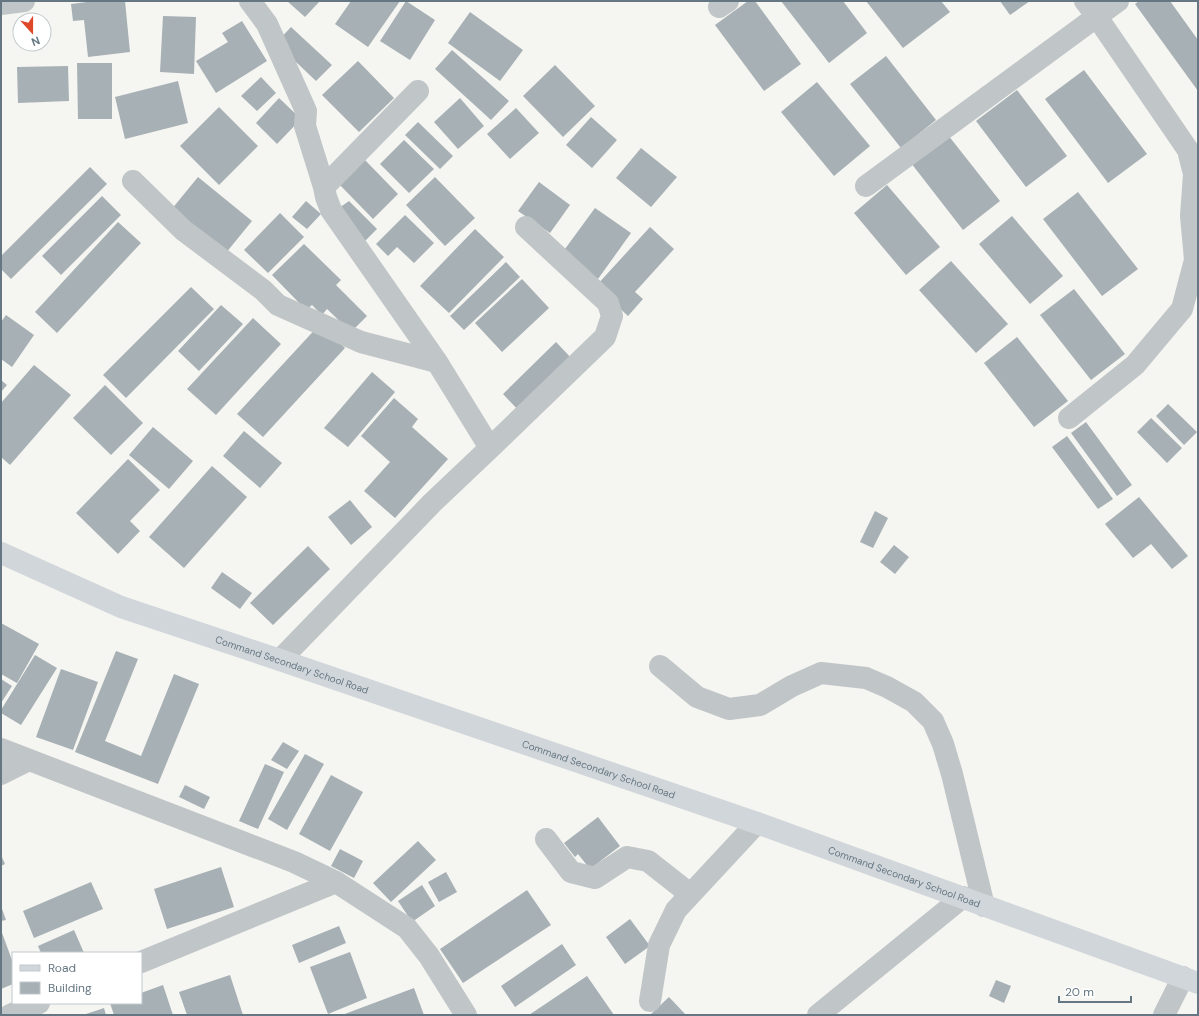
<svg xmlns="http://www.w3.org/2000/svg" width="1199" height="1016" font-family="'DM Sans',sans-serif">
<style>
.building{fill:#a7b0b4}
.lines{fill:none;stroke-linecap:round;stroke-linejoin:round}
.minor{stroke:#c0c5c7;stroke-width:22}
.major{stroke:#d1d6da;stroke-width:22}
.labels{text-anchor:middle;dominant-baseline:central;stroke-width:4;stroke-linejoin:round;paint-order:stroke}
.street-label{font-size:10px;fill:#657782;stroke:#fff}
</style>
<rect width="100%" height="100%" fill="#f5f5f1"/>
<path class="building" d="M 95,1 L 125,1 L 130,52 L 88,57 L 84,20 L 73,21 L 71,4 Z
M 287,1 L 320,1 L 305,17 Z
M 351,1 L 400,1 L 368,47 L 335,24 Z
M 406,1 L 435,20 L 410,60 L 380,41 Z
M 748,1 L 755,1 L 801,64 L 764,91 L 715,25 Z
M 781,1 L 843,1 L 867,33 L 829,63 Z
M 866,1 L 941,1 L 950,12 L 903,48 Z
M 1000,1 L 1030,1 L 1010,15 Z
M 1139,1 L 1170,1 L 1198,40 L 1198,91 L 1135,4 Z
M 470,12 L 523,50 L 500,81 L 448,43 Z
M 163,16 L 196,17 L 194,74 L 160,72 Z
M 242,21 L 267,61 L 216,93 L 196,61 L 228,42 L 222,33 Z
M 291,27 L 332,65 L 316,81 L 276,43 Z
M 452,50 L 509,101 L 491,120 L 435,69 Z
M 886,56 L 936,120 L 901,148 L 850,84 Z
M 358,61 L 394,98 L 359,132 L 322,95 Z
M 77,63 L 112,63 L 112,119 L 78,119 Z
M 555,65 L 595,106 L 563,137 L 523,96 Z
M 68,66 L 69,101 L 18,103 L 17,67 Z
M 1084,70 L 1147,154 L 1108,183 L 1045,99 Z
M 261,77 L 276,93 L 257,111 L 241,96 Z
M 178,81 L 188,123 L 125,139 L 115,97 Z
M 817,82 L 870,146 L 834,176 L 781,112 Z
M 1017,90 L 1067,156 L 1026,187 L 976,121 Z
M 279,98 L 301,119 L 277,144 L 256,123 Z
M 460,98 L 484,126 L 458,149 L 434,122 Z
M 219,107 L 258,146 L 219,185 L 180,146 Z
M 516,108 L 539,133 L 510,159 L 487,134 Z
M 591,117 L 617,140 L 592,168 L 566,145 Z
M 418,122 L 453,156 L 440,169 L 405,135 Z
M 948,135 L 1000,201 L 963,230 L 911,163 Z
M 404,140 L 434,169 L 409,193 L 380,164 Z
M 641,148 L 677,177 L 651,207 L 616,178 Z
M 364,159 L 398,194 L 373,219 L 338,183 Z
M 90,167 L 107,184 L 11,279 L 1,269 L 1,256 Z
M 198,177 L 252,221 L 225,254 L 171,210 Z
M 435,177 L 475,218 L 445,246 L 406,205 Z
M 539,182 L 570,205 L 550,233 L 518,211 Z
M 887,185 L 940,247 L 906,275 L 854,213 Z
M 1078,192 L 1138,269 L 1102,296 L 1043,219 Z
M 102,196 L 121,215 L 61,275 L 42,256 Z
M 306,201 L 321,214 L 307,229 L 292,217 Z
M 349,201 L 377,229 L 360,246 L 336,210 Z
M 595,208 L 631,233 L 598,279 L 562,253 Z
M 280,213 L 304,237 L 268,273 L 244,250 Z
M 405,215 L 434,243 L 414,263 L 397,247 L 388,256 L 376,244 Z
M 1012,216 L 1063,276 L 1030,304 L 979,244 Z
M 118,222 L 141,243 L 57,333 L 35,312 Z
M 650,227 L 674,249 L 635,292 L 643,299 L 628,316 L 596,286 Z
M 475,229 L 504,257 L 449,313 L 420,286 Z
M 304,244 L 341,280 L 336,285 L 367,316 L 351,332 L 327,309 L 322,315 L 312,305 L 306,310 L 272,275 Z
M 951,261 L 1008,324 L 976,353 L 919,290 Z
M 506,262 L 520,277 L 464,330 L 450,316 Z
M 522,279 L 549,308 L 502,352 L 475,323 Z
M 191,287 L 214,309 L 126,398 L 103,375 Z
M 1074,289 L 1125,354 L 1091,380 L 1040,315 Z
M 221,305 L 243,324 L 199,371 L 178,351 Z
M 6,315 L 34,335 L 12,367 L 1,359 L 1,322 Z
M 253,318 L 281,344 L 216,415 L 187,389 Z
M 320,324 L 345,348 L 263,437 L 237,414 Z
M 1017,337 L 1068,401 L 1034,427 L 984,363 Z
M 556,342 L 574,361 L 521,413 L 503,394 Z
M 34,365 L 71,395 L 10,465 L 1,457 L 1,403 Z
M 372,372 L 395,392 L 348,447 L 324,428 Z
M 1,380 L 7,385 L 1,392 Z
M 105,385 L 143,423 L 111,455 L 73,418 Z
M 394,398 L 418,419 L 412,427 L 448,459 L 395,518 L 364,491 L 390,462 L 361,436 Z
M 1168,404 L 1197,432 L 1184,445 L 1156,416 Z
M 1151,418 L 1182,448 L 1167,463 L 1137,432 Z
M 1086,422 L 1132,485 L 1117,496 L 1071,433 Z
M 153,427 L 193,461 L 169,489 L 129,455 Z
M 244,431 L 282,463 L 260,488 L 223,456 Z
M 1067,436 L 1113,499 L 1098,509 L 1052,447 Z
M 128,459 L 160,490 L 130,521 L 140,531 L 118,554 L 76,513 Z
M 212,466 L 247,497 L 184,568 L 149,537 Z
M 1139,497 L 1188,556 L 1172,569 L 1151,544 L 1133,558 L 1105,524 Z
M 350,500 L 372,527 L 351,545 L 328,517 Z
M 875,511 L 888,518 L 873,548 L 860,542 Z
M 894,545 L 909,557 L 895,574 L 880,562 Z
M 308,546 L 330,569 L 273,625 L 250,603 Z
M 222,572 L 252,593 L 240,609 L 211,588 Z
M 1,623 L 39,644 L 17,683 L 1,674 Z
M 116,651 L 138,659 L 105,741 L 141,756 L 174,674 L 199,684 L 158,784 L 75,752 Z
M 35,655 L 57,668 L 21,725 L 1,713 L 1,710 Z
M 61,669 L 98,682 L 73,750 L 36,737 Z
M 1,679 L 12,686 L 1,703 Z
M 283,742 L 299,751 L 287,769 L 271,760 Z
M 305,754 L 324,764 L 287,830 L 268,819 Z
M 265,764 L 284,772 L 258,829 L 239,821 Z
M 331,775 L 363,792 L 330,851 L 299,834 Z
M 185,785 L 210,797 L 204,809 L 179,797 Z
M 598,817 L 620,846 L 590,869 L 578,854 L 575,857 L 564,843 Z
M 418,841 L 436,860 L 391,902 L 373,883 Z
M 340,849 L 363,861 L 354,878 L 331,866 Z
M 1,855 L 5,864 L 1,866 Z
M 221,867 L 234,907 L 167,929 L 154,889 Z
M 446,872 L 457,892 L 439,902 L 428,882 Z
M 91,882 L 103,909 L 34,938 L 23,911 Z
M 422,885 L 435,906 L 412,922 L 398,901 Z
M 527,890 L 551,925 L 463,983 L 440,949 Z
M 1,906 L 6,920 L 1,921 Z
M 630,919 L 650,946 L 625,964 L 606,937 Z
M 339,926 L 346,943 L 299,963 L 292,945 Z
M 1,930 L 13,963 L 13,984 L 1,989 Z
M 74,930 L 84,953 L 41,953 L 38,946 Z
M 562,944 L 576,965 L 515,1007 L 501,986 Z
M 350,952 L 367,998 L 328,1014 L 310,967 Z
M 230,975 L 243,1015 L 187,1015 L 179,992 Z
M 587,976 L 614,1015 L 529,1015 Z
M 996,980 L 1011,986 L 1004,1003 L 989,996 Z
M 163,985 L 173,1015 L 114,1015 L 110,1003 L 141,1003 L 141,993 Z
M 414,988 L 424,1015 L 342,1015 Z
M 669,997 L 686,1015 L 650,1015 Z
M 104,1008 L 106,1015 L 83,1015 Z"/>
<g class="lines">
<path class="minor" d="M 250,1 L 267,24 L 306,111 L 305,126 L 324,187
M 1,4 L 24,1
M 719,7 L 728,1
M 133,181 L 183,230 L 263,290 L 278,305 L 361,342 L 437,362
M 866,186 L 1118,1
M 1069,418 L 1135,365 L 1182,309 L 1195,260 L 1191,216 L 1194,174 L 1188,150 L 1097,17 L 1085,1
M 490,448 L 605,337 L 612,316 L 608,303 L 526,227
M 280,660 L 432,503 L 490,448 L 437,362 L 331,210 L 326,197 L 324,187 L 418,91
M 660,666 L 697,697 L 729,709 L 760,705 L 792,686 L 821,673 L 866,678 L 887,687 L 914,702 L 933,721 L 943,744 L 952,774 L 984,906
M 1,749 L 294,862 L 336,882 L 407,928 L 429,956 L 466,1015
M 1,774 L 29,760
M 546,839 L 571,872 L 595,878 L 627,857 L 648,861 L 690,894
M 141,962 L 336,882
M 650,1001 L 659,945 L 676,910 L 757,823
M 10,1015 L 39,1003
M 818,1015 L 963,897
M 1164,1015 L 1183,977"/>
<path class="major" id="s1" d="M 1,553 L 121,607 L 280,660 L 757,823 L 1198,983"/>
</g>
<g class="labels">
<g class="street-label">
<text stroke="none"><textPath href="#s1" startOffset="312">Command Secondary School Road</textPath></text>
<text stroke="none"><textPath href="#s1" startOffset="636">Command Secondary School Road</textPath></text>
<text stroke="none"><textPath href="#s1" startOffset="960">Command Secondary School Road</textPath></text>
</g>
</g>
<rect width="1199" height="1016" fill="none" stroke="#657782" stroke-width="4"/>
<rect x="12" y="952" width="130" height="52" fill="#ffffff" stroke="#c1c9cd"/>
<rect x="20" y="965" width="20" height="6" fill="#d1d6da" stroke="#c1c9cd"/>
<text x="48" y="972" font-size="12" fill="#657782">Road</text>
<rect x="20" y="982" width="20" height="12" fill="#a7b0b4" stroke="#c1c9cd"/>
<text x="48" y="992" font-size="12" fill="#657782">Building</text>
<g transform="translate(32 32) rotate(159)"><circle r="19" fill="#ffffff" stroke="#c1c9cd"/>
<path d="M0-3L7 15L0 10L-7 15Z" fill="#de4728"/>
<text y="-6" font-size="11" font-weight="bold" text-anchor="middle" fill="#657782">N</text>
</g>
<path d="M1059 996v6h72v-6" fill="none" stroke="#657782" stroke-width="2"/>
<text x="1065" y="996" font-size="12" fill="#657782" stroke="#ffffff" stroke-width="3" paint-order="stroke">20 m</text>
</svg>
